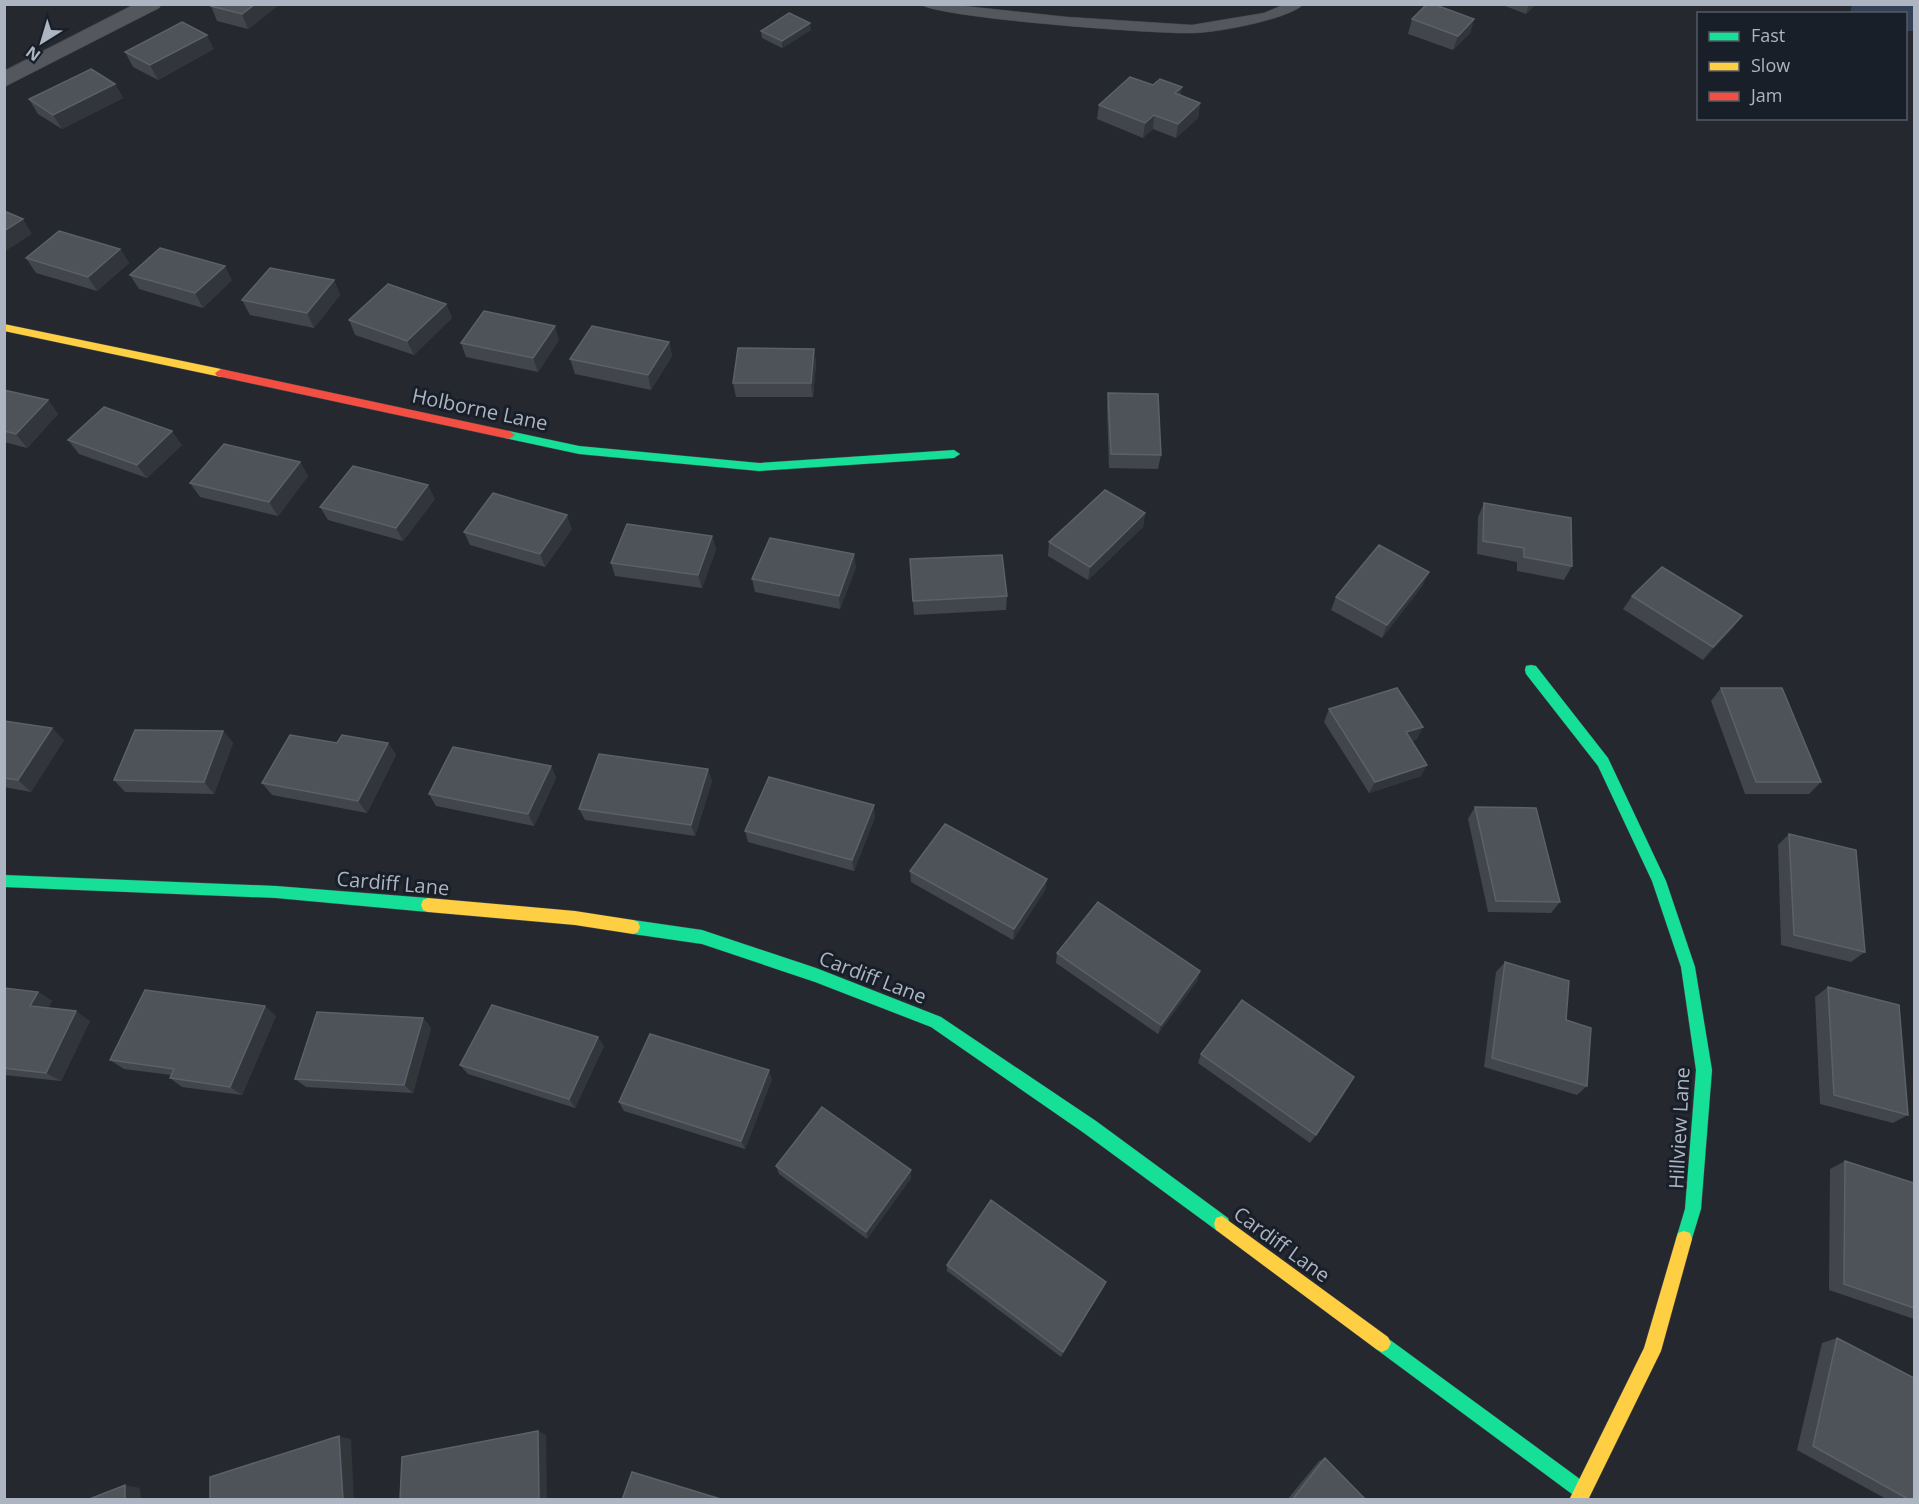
<svg xmlns="http://www.w3.org/2000/svg" width="1919" height="1504" font-family="'Open Sans',sans-serif">
<style>
.water{fill:#334157}
.lines{fill:none;stroke-linecap:round;stroke-linejoin:round}
.lane-casing{stroke:#42454a;stroke-width:1}
.street-casing{stroke:#42454a;stroke-width:1}
.fast-casing{stroke:#42454a;stroke-width:1}
.slow-casing{stroke:#42454a;stroke-width:1}
.jam-casing{stroke:#42454a;stroke-width:1}
.lane{fill:#54575e;fill-rule:evenodd}
.street{fill:#54575e;fill-rule:evenodd}
.fast{fill:#16e098;fill-rule:evenodd}
.slow{fill:#ffcf43;fill-rule:evenodd}
.jam{fill:#f24e42;fill-rule:evenodd}
.wall{fill:#42464c}
.shaded-wall{fill:#32363b}
.building{fill:#4e5259;stroke:#5c6169;stroke-width:1.5}
.labels{text-anchor:middle;dominant-baseline:central;stroke-width:6;stroke-linejoin:round;paint-order:stroke}
.street-label{font-size:20px;fill:#adb4c2;stroke:#191f29}
</style>
<rect width="100%" height="100%" fill="#25292f"/>
<path class="water" d="M 1852,4 L 1914,5 L 1914,31 L 1906,31 L 1906,14 L 1850,13 Z"/>
<g class="lines">
<defs>
<path id="lane" d="M 920,4 L 945,4 L 1067,17 L 1192,25 L 1264,13 L 1285,4 L 1304,4 C 1287,20 1215,33 1191,33 C 1157,34 936,18 920,4 Z"/>
<path id="street" d="M 135,4 L 162,4 L 159,8 L 4,87 L 4,71 Z"/>
<path id="fast" d="M 509,431 L 579,446 L 759,463 L 954,450 L 960,454 L 954,458 L 759,471 L 579,454 L 505,438 L 505,432 Z
M 1531,665 L 1536,666 L 1608,758 L 1666,881 L 1695,967 L 1712,1070 L 1701,1209 L 1690,1245 L 1684,1247 L 1678,1245 L 1676,1239 L 1685,1209 L 1696,1070 L 1681,967 L 1652,881 L 1598,766 L 1526,674 L 1525,670 L 1526,666 Z
M 4,875 L 276,886 L 428,898 L 433,900 L 435,905 L 433,910 L 428,912 L 276,898 L 4,887 Z
M 633,920 L 702,930 L 816,968 L 941,1017 L 1096,1121 L 1228,1218 L 1230,1224 L 1228,1230 L 1222,1232 L 1216,1230 L 1084,1133 L 931,1027 L 815,982 L 702,944 L 633,934 L 628,932 L 626,927 L 628,922 Z
M 1382,1334 L 1588,1485 L 1591,1491 L 1588,1497 L 1584,1500 L 1576,1497 L 1376,1349 L 1373,1343 L 1376,1337 Z"/>
<path id="slow" d="M 4,324 L 221,369 L 227,373 L 221,377 L 4,331 Z
M 428,898 L 575,911 L 633,920 L 638,922 L 640,927 L 638,932 L 633,934 L 575,925 L 428,912 L 423,910 L 421,905 L 423,900 Z
M 1222,1216 L 1388,1337 L 1391,1343 L 1388,1349 L 1382,1352 L 1376,1349 L 1216,1230 L 1214,1224 L 1216,1218 Z
M 1684,1231 L 1690,1233 L 1692,1239 L 1661,1351 L 1588,1500 L 1569,1500 L 1644,1348 L 1676,1239 L 1678,1233 Z"/>
<path id="jam" d="M 221,369 L 509,431 L 515,435 L 509,439 L 217,376 L 215,373 Z"/>
</defs>
<use href="#lane" class="lane-casing"/>
<use href="#street" class="street-casing"/>
<use href="#fast" class="fast-casing"/>
<use href="#slow" class="slow-casing"/>
<use href="#jam" class="jam-casing"/>
<use href="#lane" class="lane"/>
<use href="#street" class="street"/>
<use href="#fast" class="fast"/>
<use href="#slow" class="slow"/>
<use href="#jam" class="jam"/>
</g>
<path class="wall" d="M 280,4 L 248,29 L 217,21 L 211,6 Z
M 1500,4 L 1536,4 L 1526,14 Z
M 1412,19 L 1474,19 L 1470,33 L 1453,50 L 1408,34 Z
M 811,30 L 782,48 L 762,38 L 761,31 Z
M 214,49 L 158,80 L 133,67 L 125,52 Z
M 115,84 L 123,98 L 62,129 L 38,114 L 29,99 Z
M 1181,96 L 1200,103 L 1198,118 L 1176,138 L 1153,129 L 1143,138 L 1097,119 L 1099,105 Z
M 120,249 L 129,263 L 97,291 L 36,273 L 26,258 Z
M 130,275 L 232,280 L 203,308 L 139,289 Z
M 334,280 L 340,295 L 314,328 L 250,315 L 242,300 Z
M 446,304 L 452,318 L 414,355 L 355,335 L 349,320 Z
M 559,340 L 538,372 L 466,357 L 461,343 Z
M 669,342 L 672,356 L 651,390 L 575,374 L 570,359 Z
M 814,349 L 816,363 L 813,397 L 736,397 L 733,383 Z
M 4,390 L 48,400 L 58,414 L 27,448 L 4,442 Z
M 1108,393 L 1161,455 L 1158,469 L 1109,468 L 1107,407 Z
M 68,440 L 182,445 L 147,478 L 79,454 Z
M 300,462 L 308,476 L 278,516 L 200,497 L 190,483 Z
M 435,499 L 403,541 L 328,520 L 320,507 Z
M 1484,503 L 1572,566 L 1564,580 L 1517,571 L 1517,562 L 1477,554 L 1478,517 Z
M 1145,513 L 1143,527 L 1088,580 L 1048,556 L 1049,542 Z
M 572,529 L 545,567 L 470,545 L 464,532 Z
M 712,536 L 716,549 L 702,588 L 615,576 L 611,563 Z
M 910,559 L 1007,596 L 1006,610 L 914,615 Z
M 856,567 L 840,609 L 755,592 L 752,579 Z
M 1423,585 L 1382,638 L 1331,610 L 1336,597 Z
M 1632,596 L 1742,616 L 1732,629 L 1703,660 L 1623,609 Z
M 1721,688 L 1821,782 L 1809,794 L 1745,794 L 1711,701 Z
M 1329,709 L 1417,739 L 1412,741 L 1421,776 L 1369,793 L 1324,722 Z
M 4,721 L 64,740 L 31,792 L 4,787 Z
M 223,731 L 233,743 L 214,794 L 125,792 L 114,780 Z
M 337,743 L 388,743 L 396,755 L 367,813 L 272,795 L 262,783 Z
M 551,766 L 556,778 L 534,826 L 436,806 L 429,794 Z
M 712,781 L 695,836 L 585,820 L 579,809 Z
M 1475,807 L 1560,902 L 1551,913 L 1488,912 L 1468,819 Z
M 875,817 L 854,871 L 748,842 L 745,831 Z
M 1789,834 L 1865,952 L 1851,962 L 1781,945 L 1778,845 Z
M 910,871 L 1047,879 L 1045,890 L 1013,940 L 911,882 Z
M 1057,953 L 1200,971 L 1197,981 L 1158,1034 L 1056,963 Z
M 1505,962 L 1566,1020 L 1587,1086 L 1577,1095 L 1484,1067 L 1496,972 Z
M 1828,987 L 1908,1115 L 1893,1123 L 1820,1104 L 1815,997 Z
M 4,988 L 38,992 L 52,1001 L 48,1008 L 90,1021 L 61,1081 L 4,1075 Z
M 276,1016 L 242,1095 L 182,1087 L 170,1078 L 171,1075 L 124,1069 L 110,1060 Z
M 423,1018 L 431,1028 L 413,1093 L 306,1087 L 295,1079 Z
M 604,1046 L 575,1108 L 468,1074 L 460,1065 Z
M 1201,1054 L 1316,1135 L 1310,1143 L 1198,1063 Z
M 772,1079 L 745,1149 L 624,1111 L 619,1102 Z
M 1845,1161 L 1914,1183 L 1914,1319 L 1829,1290 L 1830,1169 Z
M 776,1166 L 911,1178 L 867,1239 L 779,1174 Z
M 947,1265 L 1103,1288 L 1061,1357 L 947,1271 Z
M 1837,1338 L 1914,1500 L 1888,1500 L 1797,1450 L 1822,1343 Z
M 1325,1458 L 1366,1500 L 1287,1500 L 1319,1461 Z"/>
<path class="shaded-wall" d="M 255,4 L 280,4 L 248,29 L 242,14 Z
M 1529,4 L 1536,4 L 1526,14 Z
M 1474,19 L 1470,33 L 1453,50 L 1458,36 Z
M 810,23 L 811,30 L 782,48 L 782,41 Z
M 207,35 L 214,49 L 158,80 L 150,65 Z
M 115,84 L 123,98 L 62,129 L 53,115 Z
M 1182,87 L 1180,102 L 1175,93 Z
M 1200,103 L 1198,118 L 1176,138 L 1178,124 Z
M 1154,115 L 1153,129 L 1143,138 L 1145,123 Z
M 23,219 L 32,234 L 4,252 L 4,231 Z
M 120,249 L 129,263 L 97,291 L 88,277 Z
M 225,266 L 232,280 L 203,308 L 195,293 Z
M 334,280 L 340,295 L 314,328 L 307,313 Z
M 446,304 L 452,318 L 414,355 L 407,341 Z
M 555,326 L 559,340 L 538,372 L 533,358 Z
M 669,342 L 672,356 L 651,390 L 648,375 Z
M 814,349 L 816,363 L 813,397 L 811,383 Z
M 48,400 L 58,414 L 27,448 L 16,434 Z
M 172,431 L 182,445 L 147,478 L 137,465 Z
M 300,462 L 308,476 L 278,516 L 269,502 Z
M 428,485 L 435,499 L 403,541 L 396,528 Z
M 1145,513 L 1143,527 L 1088,580 L 1090,567 Z
M 567,515 L 572,529 L 545,567 L 540,554 Z
M 712,536 L 716,549 L 702,588 L 698,575 Z
M 854,554 L 856,567 L 840,609 L 839,596 Z
M 1429,572 L 1423,585 L 1382,638 L 1387,625 Z
M 1742,616 L 1732,629 L 1703,660 L 1713,647 Z
M 1423,727 L 1417,739 L 1400,744 L 1406,732 Z
M 52,728 L 64,740 L 31,792 L 18,780 Z
M 223,731 L 233,743 L 214,794 L 204,782 Z
M 388,743 L 396,755 L 367,813 L 358,801 Z
M 1427,765 L 1421,776 L 1369,793 L 1375,782 Z
M 551,766 L 556,778 L 534,826 L 528,814 Z
M 708,769 L 712,781 L 695,836 L 691,825 Z
M 874,805 L 875,817 L 854,871 L 852,860 Z
M 1047,879 L 1045,890 L 1013,940 L 1014,929 Z
M 1200,971 L 1197,981 L 1158,1034 L 1161,1025 Z
M 38,992 L 52,1001 L 45,1016 L 30,1006 Z
M 265,1006 L 276,1016 L 242,1095 L 230,1087 Z
M 76,1011 L 90,1021 L 61,1081 L 46,1073 Z
M 423,1018 L 431,1028 L 413,1093 L 404,1085 Z
M 598,1037 L 604,1046 L 575,1108 L 569,1099 Z
M 769,1070 L 772,1079 L 745,1149 L 741,1141 Z
M 911,1170 L 911,1178 L 867,1239 L 866,1232 Z
M 1106,1282 L 1103,1288 L 1061,1357 L 1063,1352 Z
M 538,1431 L 546,1435 L 547,1500 L 539,1500 Z
M 339,1436 L 351,1439 L 354,1500 L 343,1500 Z
M 125,1485 L 140,1488 L 141,1500 L 125,1500 Z"/>
<path class="building" d="M 213,4 L 255,4 L 242,14 L 211,6 Z
M 1427,4 L 1433,4 L 1474,19 L 1458,36 L 1412,19 Z
M 789,13 L 810,23 L 782,41 L 761,31 Z
M 182,22 L 207,35 L 150,65 L 125,52 Z
M 91,69 L 115,84 L 53,115 L 29,99 Z
M 1130,77 L 1153,85 L 1160,79 L 1182,87 L 1175,93 L 1200,103 L 1178,124 L 1154,115 L 1145,123 L 1099,105 Z
M 4,211 L 23,219 L 4,231 Z
M 59,231 L 120,249 L 88,277 L 26,258 Z
M 160,248 L 225,266 L 195,293 L 130,275 Z
M 270,268 L 334,280 L 307,313 L 242,300 Z
M 388,284 L 446,304 L 407,341 L 349,320 Z
M 484,311 L 555,326 L 533,358 L 461,343 Z
M 592,326 L 669,342 L 648,375 L 570,359 Z
M 738,348 L 814,349 L 811,383 L 733,383 Z
M 4,390 L 48,400 L 16,434 L 4,431 Z
M 1108,393 L 1158,394 L 1161,455 L 1111,454 Z
M 104,407 L 172,431 L 137,465 L 68,440 Z
M 224,444 L 300,462 L 269,502 L 190,483 Z
M 353,466 L 428,485 L 396,528 L 320,507 Z
M 1105,490 L 1145,513 L 1090,567 L 1049,542 Z
M 493,493 L 567,515 L 540,554 L 464,532 Z
M 1484,503 L 1571,518 L 1572,566 L 1524,557 L 1524,548 L 1483,541 Z
M 627,524 L 712,536 L 698,575 L 611,563 Z
M 770,538 L 854,554 L 839,596 L 752,579 Z
M 1379,545 L 1429,572 L 1387,625 L 1336,597 Z
M 1002,555 L 1007,596 L 913,601 L 910,559 Z
M 1662,567 L 1742,616 L 1713,647 L 1632,596 Z
M 1397,688 L 1423,727 L 1406,732 L 1427,765 L 1375,782 L 1329,709 Z
M 1721,688 L 1782,688 L 1821,782 L 1756,782 Z
M 4,721 L 52,728 L 18,780 L 4,778 Z
M 135,730 L 223,731 L 204,782 L 114,780 Z
M 290,735 L 337,743 L 342,735 L 388,743 L 358,801 L 262,783 Z
M 453,747 L 551,766 L 528,814 L 429,794 Z
M 599,754 L 708,769 L 691,825 L 579,809 Z
M 769,777 L 874,805 L 852,860 L 745,831 Z
M 1475,807 L 1536,808 L 1560,902 L 1496,901 Z
M 945,824 L 1047,879 L 1014,929 L 910,871 Z
M 1789,834 L 1856,850 L 1865,952 L 1794,935 Z
M 1098,902 L 1200,971 L 1161,1025 L 1057,953 Z
M 1505,962 L 1569,981 L 1566,1020 L 1591,1028 L 1587,1086 L 1492,1058 Z
M 1828,987 L 1899,1005 L 1908,1115 L 1834,1095 Z
M 4,988 L 38,992 L 30,1006 L 76,1011 L 46,1073 L 4,1068 Z
M 145,990 L 265,1006 L 230,1087 L 170,1078 L 174,1069 L 110,1060 Z
M 1242,1000 L 1354,1077 L 1316,1135 L 1201,1054 Z
M 492,1005 L 598,1037 L 569,1099 L 460,1065 Z
M 317,1012 L 423,1018 L 404,1085 L 295,1079 Z
M 650,1034 L 769,1070 L 741,1141 L 619,1102 Z
M 822,1107 L 911,1170 L 866,1232 L 776,1166 Z
M 1845,1161 L 1914,1183 L 1914,1308 L 1844,1284 Z
M 991,1200 L 1106,1282 L 1063,1352 L 947,1265 Z
M 1837,1338 L 1914,1378 L 1914,1500 L 1910,1500 L 1813,1446 Z
M 538,1431 L 539,1500 L 400,1500 L 402,1457 Z
M 339,1436 L 343,1500 L 210,1500 L 210,1477 Z
M 1325,1458 L 1366,1500 L 1292,1500 Z
M 632,1472 L 724,1500 L 622,1500 Z
M 125,1485 L 125,1500 L 87,1500 Z"/>
<g class="labels">
<g class="street-label">
<text transform="translate(480 409) rotate(12)">Holborne Lane</text>
<text transform="translate(393 883) rotate(5)">Cardiff Lane</text>
<text transform="translate(873 977) rotate(21)">Cardiff Lane</text>
<text transform="translate(1679 1128) rotate(-87)">Hillview Lane</text>
<text transform="translate(1282 1244) rotate(36)">Cardiff Lane</text>
</g>
</g>
<rect width="1919" height="1504" fill="none" stroke="#adb4c2" stroke-width="12"/>
<rect x="1697" y="12" width="210" height="108" fill="#191f29" stroke="#545b66" stroke-width="1.5"/>
<rect x="1709" y="32" width="30" height="9" fill="#16e098" stroke="#545b66" stroke-width="1.5"/>
<text x="1751" y="42" font-size="18" fill="#adb4c2">Fast</text>
<rect x="1709" y="62" width="30" height="9" fill="#ffcf43" stroke="#545b66" stroke-width="1.5"/>
<text x="1751" y="72" font-size="18" fill="#adb4c2">Slow</text>
<rect x="1709" y="92" width="30" height="9" fill="#f24e42" stroke="#545b66" stroke-width="1.5"/>
<text x="1751" y="102" font-size="18" fill="#adb4c2">Jam</text>
<g transform="translate(42 42) rotate(217)" stroke="#191f29" stroke-width="4.5" paint-order="stroke">
<path d="M0-4.5L10 22L0 15L-10 22Z" fill="#adb4c2"/>
<text y="-9" font-size="16" font-weight="bold" text-anchor="middle" fill="#adb4c2">N</text>
</g>
</svg>
